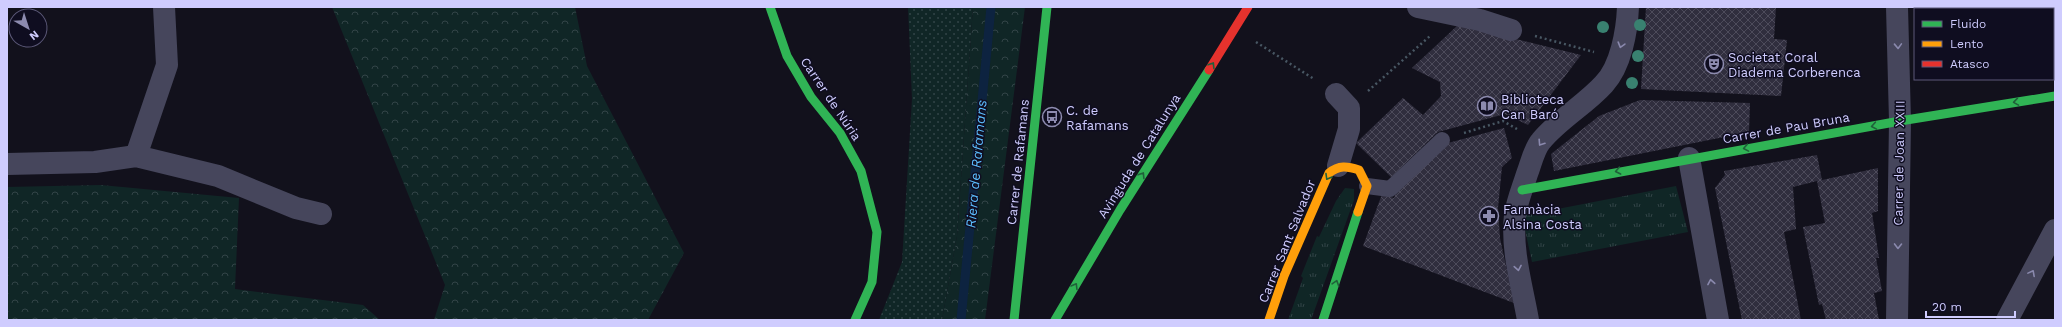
<svg xmlns="http://www.w3.org/2000/svg" width="2062" height="327" font-family="'Work Sans',sans-serif">
<style>
.forest{fill:url(#forest-crowns)}
.park{fill:url(#park-tufts)}
.garden{fill:url(#garden-dots)}
.lines{fill:none;stroke-linecap:round;stroke-linejoin:round}
.stream{stroke:#0d2340;stroke-width:9}
.building{fill:url(#building-cross-hatch)}
.path{stroke:#485763;stroke-width:2.5;stroke-dasharray:2 3;stroke-linecap:butt}
.lane{stroke:#46465c;stroke-width:16}
.street{stroke:#46465c;stroke-width:22}
.fast{stroke:#30b455;stroke-width:9}
.slow{stroke:#ff9f0a;stroke-width:9}
.jam{stroke:#e5322d;stroke-width:9}
.tree{fill:#398170}
.oneway{stroke:#8a89ad}
.oneway2{stroke:#20603a}
.labels{text-anchor:middle;dominant-baseline:central;stroke-width:3;stroke-linejoin:round;paint-order:stroke}
.poi-label{font-size:13px;fill:#cfccfe;stroke:#0f0d20;text-anchor:start}
.street-label{font-size:13px;fill:#cfccfe;stroke:#0f0d20}
.water-label{font-size:14px;font-style:italic;fill:#5bbcfd;stroke:#0f0d20}
</style>
<defs>
<pattern id="forest-crowns" width="20" height="18" patternUnits="userSpaceOnUse"><rect width="20" height="18" fill="#102626"/><path d="M2 6a3 3 0 1 1 6 0M12 15a3 3 0 1 1 6 0" fill="none" stroke="#324447"/></pattern>
<pattern id="park-tufts" width="24" height="20" patternUnits="userSpaceOnUse"><rect width="24" height="20" fill="#102626"/><path d="M3 7l-1-3M5 7V3M7 7l1-3M15 17l-1-3M17 17v-4M19 17l1-3" fill="none" stroke="#324447"/></pattern>
<pattern id="garden-dots" width="8" height="8" patternUnits="userSpaceOnUse"><rect width="8" height="8" fill="#102626"/><path d="M2 2h.1M6 6h.1" fill="none" stroke="#324447" stroke-width="1.8" stroke-linecap="round"/></pattern>
<pattern id="building-cross-hatch" width="8" height="8" patternUnits="userSpaceOnUse"><rect width="8" height="8" fill="#302e3e"/><path d="M0 0l8 8M0 8l8-8" fill="none" stroke="#4d4b5b"/></pattern>
</defs>
<rect width="100%" height="100%" fill="#12111c"/>
<path class="forest" d="M 332,7 L 575,7 L 587,66 L 684,253 L 648,320 L 434,320 L 445,285 Z
M 973,7 L 1025,7 L 985,320 L 942,320 L 957,236 Z
M 101,185 L 239,198 L 235,289 L 363,305 L 380,320 L 7,320 L 7,187 Z"/>
<path class="park" d="M 1676,186 L 1688,232 L 1532,262 L 1522,216 Z
M 1345,188 L 1354,189 L 1354,200 L 1311,320 L 1288,320 L 1303,278 L 1301,276 L 1317,236 L 1319,237 L 1336,201 Z"/>
<path class="garden" d="M 908,7 L 973,7 L 957,236 L 942,320 L 879,320 L 902,262 L 912,99 Z"/>
<g class="lines">
<path class="stream" d="M 961,320 L 991,7"/>
</g>
<path class="building" d="M 1646,7 L 1776,7 L 1774,39 L 1787,40 L 1781,96 L 1641,89 Z
M 1458,25 L 1581,55 L 1528,125 L 1505,114 L 1438,132 L 1391,177 L 1356,143 L 1403,98 L 1423,115 L 1441,96 L 1440,82 L 1412,68 Z
M 1640,100 L 1750,103 L 1749,132 L 1554,171 L 1551,154 L 1599,116 Z
M 1504,128 L 1512,158 L 1502,167 L 1498,208 L 1500,238 L 1514,303 L 1363,246 L 1382,194 L 1394,198 L 1397,191 L 1448,143 Z
M 1817,155 L 1822,180 L 1878,168 L 1878,211 L 1872,213 L 1879,258 L 1876,258 L 1882,291 L 1874,293 L 1879,320 L 1826,320 L 1822,304 L 1819,305 L 1803,227 L 1825,223 L 1817,181 L 1793,187 L 1796,229 L 1784,232 L 1801,320 L 1742,320 L 1715,188 L 1725,175 L 1724,171 Z"/>
<g class="lines">
<path class="path" d="M 1535,36 L 1594,52
M 1256,42 L 1314,79
M 1368,91 L 1430,36
M 1464,133 L 1503,121 L 1517,129"/>
<path class="lane" d="M 1367,186 L 1390,189 L 1442,140"/>
<path class="street" d="M 1418,7 L 1480,20 L 1511,30
M 1336,94 L 1349,108 L 1349,129 L 1338,166
M 136,156 L 218,176 L 296,208 L 321,214
M 1689,158 L 1718,320
M 7,164 L 95,162 L 136,156 L 167,65 L 164,7
M 1528,320 C 1522,286 1511,250 1515,215 C 1517,201 1523,187 1527,174 C 1531,164 1534,149 1541,141 C 1559,119 1585,105 1604,84 C 1621,66 1627,31 1628,7
M 1897,320 L 1900,121 L 1897,7
M 2007,320 L 2055,230"/>
<path class="fast" d="M 770,7 L 787,56 L 811,97 L 840,133 L 861,171 L 877,232 L 872,282 L 855,320
M 1522,190 L 1900,121 L 2055,96
M 1014,320 L 1047,7
M 1055,320 L 1120,210 L 1209,70
M 1323,320 L 1358,212"/>
<path class="slow" d="M 1269,320 L 1284,276 L 1329,173 C 1339,165 1347,166 1359,170 L 1367,186 L 1358,212"/>
<path class="jam" d="M 1209,70 L 1248,7"/>
</g>
<g class="tree">
<circle cx="1640" cy="25" r="6"/>
<circle cx="1603" cy="27" r="6"/>
<circle cx="1638" cy="56" r="6"/>
<circle cx="1632" cy="83" r="6"/>
</g>
<defs><path id="oneway-chevron" d="M-2-3.5L2.5 0L-2 3.5" fill="none" stroke-width="1.6" stroke-linecap="round" stroke-linejoin="round"/></defs>
<g class="oneway">
<use href="#oneway-chevron" transform="translate(1621 45) rotate(106)"/>
<use href="#oneway-chevron" transform="translate(1898 46) rotate(88)"/>
<use href="#oneway-chevron" transform="translate(1541 143) rotate(123)"/>
<use href="#oneway-chevron" transform="translate(1898 246) rotate(91)"/>
<use href="#oneway-chevron" transform="translate(1518 268) rotate(80)"/>
<use href="#oneway-chevron" transform="translate(2032 273) rotate(-62)"/>
<use href="#oneway-chevron" transform="translate(1711 282) rotate(-100)"/>
</g>
<g class="oneway2">
<use href="#oneway-chevron" transform="translate(1212 65) rotate(-58)"/>
<use href="#oneway-chevron" transform="translate(2016 102) rotate(171)"/>
<use href="#oneway-chevron" transform="translate(1874 126) rotate(170)"/>
<use href="#oneway-chevron" transform="translate(1746 148) rotate(170)"/>
<use href="#oneway-chevron" transform="translate(1618 171) rotate(169)"/>
<use href="#oneway-chevron" transform="translate(1142 175) rotate(-58)"/>
<use href="#oneway-chevron" transform="translate(1328 177) rotate(120)"/>
<use href="#oneway-chevron" transform="translate(1336 283) rotate(-72)"/>
<use href="#oneway-chevron" transform="translate(1075 286) rotate(-59)"/>
</g>
<defs>
<symbol id="theatre-ring" viewBox="-11 -11 22 22"><circle r="9.5" fill="#0f0d20" stroke="#8d8baf" stroke-width="1.5"/><path d="M-5-5.5Q0-4 5-5.5V0Q5 5 0 6Q-5 5-5 0ZM-3.3-2.5H-1v1.5H-3.3ZM1-2.5H3.3v1.5H1ZM-2.8 1Q0 5.5 2.8 1Z" fill="#8d8baf"/></symbol>
<symbol id="library-ring" viewBox="-11 -11 22 22"><circle r="9.5" fill="#0f0d20" stroke="#8d8baf" stroke-width="1.5"/><path d="M-6-4Q-3-5.5-.7-3.5V5Q-3 3-6 4ZM6-4Q3-5.5 .7-3.5V5Q3 3 6 4Z" fill="#8d8baf"/></symbol>
<symbol id="bus-ring" viewBox="-11 -11 22 22"><circle r="9.5" fill="#0f0d20" stroke="#8d8baf" stroke-width="1.5"/><path d="M-5-6H5V4H4V6H2V4H-2V6H-4V4H-5ZM-3.5-4V0h7V-4ZM-3.5 1.2v1.5H-2V1.2ZM2 1.2v1.5H3.5V1.2Z" fill="#8d8baf"/></symbol>
<symbol id="pharmacy-ring" viewBox="-11 -11 22 22"><circle r="9.5" fill="#0f0d20" stroke="#8d8baf" stroke-width="1.5"/><path d="M-2-6h4v4h4v4h-4v4h-4v-4h-4v-4h4Z" fill="#8d8baf"/></symbol>
</defs>
<g fill-rule="evenodd">
<use href="#theatre-ring" x="1703" y="53" width="22" height="22"/>
<use href="#library-ring" x="1476" y="95" width="22" height="22"/>
<use href="#bus-ring" x="1041" y="106" width="22" height="22"/>
<use href="#pharmacy-ring" x="1478" y="205" width="22" height="22"/>
</g>
<g class="labels">
<g class="poi-label">
<text x="1728" y="57">Societat Coral<tspan x="1728" dy="15">Diadema Corberenca</tspan></text>
<text x="1501" y="99">Biblioteca<tspan x="1501" dy="15">Can Baró</tspan></text>
<text x="1066" y="110">C. de<tspan x="1066" dy="15">Rafamans</tspan></text>
<text x="1503" y="209">Farmàcia<tspan x="1503" dy="15">Alsina Costa</tspan></text>
</g>
<g class="street-label">
<text transform="translate(831 99) rotate(56)">Carrer de Núria</text>
<text transform="translate(1786 128) rotate(-10)">Carrer de Pau Bruna</text>
<text transform="translate(1139 156) rotate(-58)">Avinguda de Catalunya</text>
<text transform="translate(1018 162) rotate(-84)">Carrer de Rafamans</text>
<text transform="translate(1899 163) rotate(-89)">Carrer de Joan XXIII</text>
<text transform="translate(1287 241) rotate(-68)">Carrer Sant Salvador</text>
</g>
<g class="water-label">
<text transform="translate(976 164) rotate(-85)">Riera de Rafamans</text>
</g>
</g>
<rect width="2062" height="327" fill="none" stroke="#cfccfe" stroke-width="16"/>
<rect x="1914" y="8" width="140" height="72" fill="#0f0d20" stroke="#5c5979"/>
<rect x="1922" y="21" width="20" height="6" fill="#30b455" stroke="#5c5979"/>
<text x="1950" y="28" font-size="12" fill="#cfccfe">Fluido</text>
<rect x="1922" y="41" width="20" height="6" fill="#ff9f0a" stroke="#5c5979"/>
<text x="1950" y="48" font-size="12" fill="#cfccfe">Lento</text>
<rect x="1922" y="61" width="20" height="6" fill="#e5322d" stroke="#5c5979"/>
<text x="1950" y="68" font-size="12" fill="#cfccfe">Atasco</text>
<g transform="translate(28 28) rotate(141)"><circle r="19" fill="#0f0d20" stroke="#5c5979"/>
<path d="M0-3L7 15L0 10L-7 15Z" fill="#8d8baf"/>
<text y="-6" font-size="11" font-weight="bold" text-anchor="middle" fill="#cfccfe">N</text>
</g>
<path d="M1926 311v6h89v-6" fill="none" stroke="#cfccfe" stroke-width="2"/>
<text x="1932" y="311" font-size="12" fill="#cfccfe" stroke="#0f0d20" stroke-width="3" paint-order="stroke">20 m</text>
</svg>
